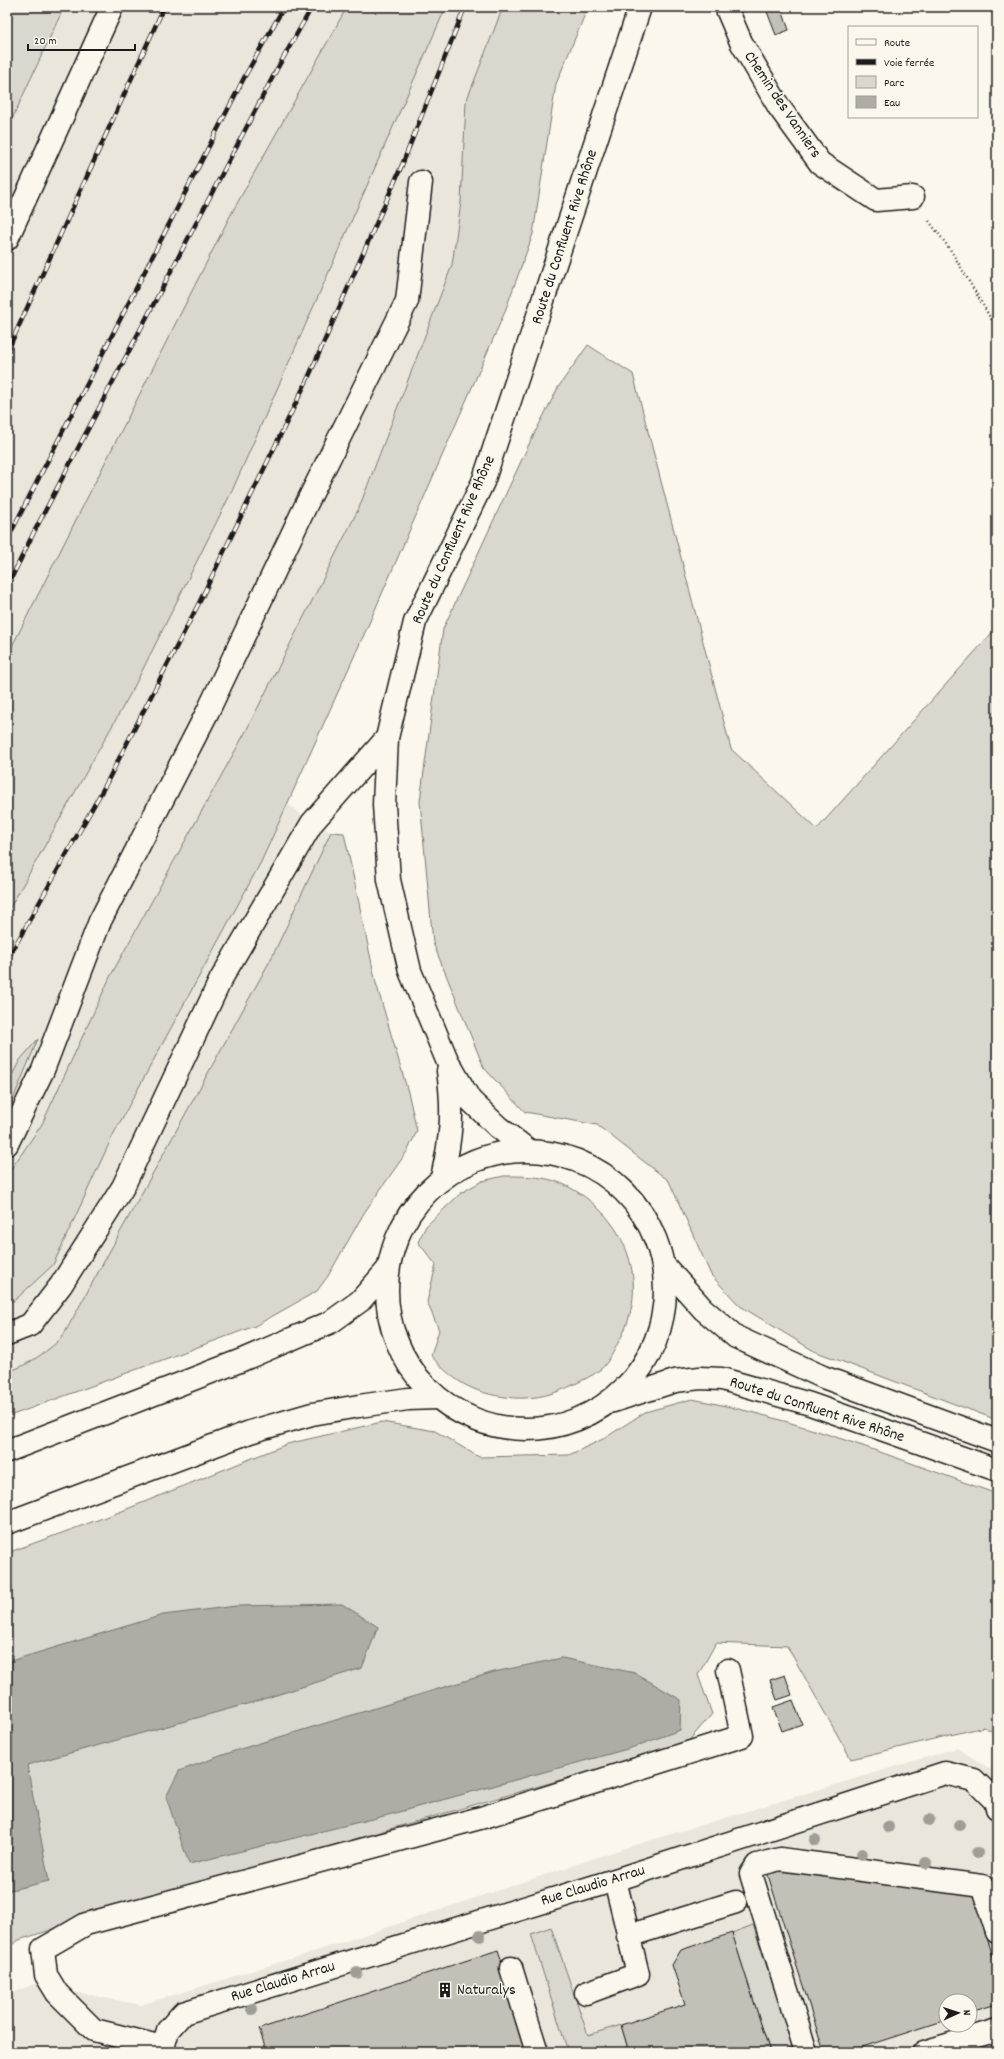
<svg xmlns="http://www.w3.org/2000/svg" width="1004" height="2059" font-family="Dekko,sans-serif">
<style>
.built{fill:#eae6dc;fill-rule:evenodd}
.green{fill:#dad7ce;stroke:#7b7a75}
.water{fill:#afaca5;stroke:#74726e}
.building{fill:#c3c0b8;stroke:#1c1c1c}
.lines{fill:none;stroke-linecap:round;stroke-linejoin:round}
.minor-casing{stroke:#1c1c1c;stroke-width:25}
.major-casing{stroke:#1c1c1c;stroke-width:25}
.highway-casing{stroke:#1c1c1c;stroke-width:25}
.path{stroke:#1c1c1c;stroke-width:2.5;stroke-dasharray:1 3;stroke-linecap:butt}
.minor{stroke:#fbf7ec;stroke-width:22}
.major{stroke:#fbf7ec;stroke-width:22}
.highway{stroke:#fbf7ec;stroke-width:22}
.rail-casing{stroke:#1c1c1c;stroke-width:4.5}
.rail{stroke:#fbf7ec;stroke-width:3;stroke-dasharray:9;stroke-linecap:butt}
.tree{fill:#a09d97}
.labels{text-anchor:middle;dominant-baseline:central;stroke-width:3;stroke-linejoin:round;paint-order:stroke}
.street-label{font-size:16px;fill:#1c1c1c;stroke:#fbf7ec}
.poi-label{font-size:16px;fill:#1c1c1c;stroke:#fbf7ec;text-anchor:start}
</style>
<rect width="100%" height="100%" fill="#fbf7ec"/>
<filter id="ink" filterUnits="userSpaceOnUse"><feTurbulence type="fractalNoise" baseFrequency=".025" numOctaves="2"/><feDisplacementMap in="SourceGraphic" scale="8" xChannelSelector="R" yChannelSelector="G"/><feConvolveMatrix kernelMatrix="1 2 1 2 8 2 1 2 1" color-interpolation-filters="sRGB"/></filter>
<g filter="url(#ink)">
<path class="built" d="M 7,7 L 588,7 L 556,84 L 533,234 L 504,314 L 367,628 L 288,804 L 312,823 L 331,832 L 344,833 L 376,983 L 7,1417 Z
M 957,1748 L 997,1773 L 997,2052 L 7,2052 L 7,1995 L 34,1984 L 141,2005 L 313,1952 L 628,1847 ZM 946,2001 L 970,2001 L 970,2025 L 946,2025 Z"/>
<path class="green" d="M 7,7 L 64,7 L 7,130 Z
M 347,7 L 446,7 L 232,491 L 133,689 L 7,913 L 7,656 L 230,216 Z
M 503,7 L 588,7 L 556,84 L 533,234 L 504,314 L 367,628 L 261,862 L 113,1135 L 53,1265 L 15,1300 L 7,1304 L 7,1175 L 42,1124 L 111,975 L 246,731 L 359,508 L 452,265 L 461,202 L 466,102 Z
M 588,345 L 633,374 L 731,749 L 817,829 L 997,627 L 997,1420 L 814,1351 L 740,1306 L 711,1275 L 669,1181 L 597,1125 L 525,1112 L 484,1068 L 433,943 L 420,801 L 443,629 L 529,444 L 559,386 Z
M 331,832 L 344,833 L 376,983 L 408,1092 L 417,1131 L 408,1150 L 364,1213 L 328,1276 L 317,1291 L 255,1326 L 7,1417 L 7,1371 C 22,1370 54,1347 63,1336 L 272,957 Z
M 38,1039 L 7,1114 L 7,1085 L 20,1060 Z
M 504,1176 C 527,1176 549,1176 569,1187 C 627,1218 652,1285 618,1343 C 614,1351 608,1363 601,1369 C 594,1375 583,1380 575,1384 C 555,1394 537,1399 515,1398 C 477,1395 456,1384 431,1356 L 439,1330 L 427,1302 L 436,1265 L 418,1242 L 426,1226 L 461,1193 L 482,1181 Z
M 692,1399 C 796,1418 898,1459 997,1494 L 997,1734 L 984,1727 L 851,1759 L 787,1646 L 716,1643 L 698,1675 L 712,1714 L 686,1744 L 177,1890 L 19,1940 L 7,1948 L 7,1553 L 122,1511 L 287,1444 L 382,1422 L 435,1431 L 479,1457 L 569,1455 L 605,1438 L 645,1412 Z
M 753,1925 L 795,2052 L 770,2052 L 732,1933 Z
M 551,1927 L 588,2035 L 621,2025 L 629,2052 L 568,2052 L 531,1934 Z"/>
<path class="water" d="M 342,1604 L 378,1627 L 362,1668 L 254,1702 L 27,1765 L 49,1881 L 7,1891 L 7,1662 L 163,1615 L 236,1606 Z
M 562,1658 L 635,1673 L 681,1700 L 680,1730 L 631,1748 L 388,1815 L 189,1864 L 166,1797 L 179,1771 L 237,1750 L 494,1672 Z"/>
<path class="building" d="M 772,7 L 781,7 L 789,30 L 776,35 L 766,9 Z
M 785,1675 L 792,1695 L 777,1700 L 770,1680 Z
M 793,1700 L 802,1724 L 782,1731 L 773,1707 Z
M 766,1869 L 973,1894 L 997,1969 L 997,2004 L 970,2012 L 970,2001 L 946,2001 L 946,2020 L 847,2052 L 824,2052 Z
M 732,1933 L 770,2052 L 629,2052 L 621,2025 L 685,2004 L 672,1965 L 681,1950 Z
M 498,1950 L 532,2052 L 267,2052 L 259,2029 Z"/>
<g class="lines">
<defs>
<path id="minor" d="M 726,7 L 741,42 L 779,107 L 820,163 L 876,200 L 913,197
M 7,239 L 112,7
M 7,1144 L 43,1070 L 100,921 L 208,711 L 306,505 L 407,301 L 421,182
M 528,1150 L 498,1127 L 470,1100 L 447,1060 L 410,971 L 389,880 L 384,805 L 387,738 L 415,622 L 483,482 L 640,7
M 442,1178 C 451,1138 454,1112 448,1071
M 7,1334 L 30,1325 L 61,1285 L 123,1187 L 221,979 L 312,823 L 387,738
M 628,1936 L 736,1902
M 511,1968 L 537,2052
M 586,1993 L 638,1974 L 615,1880
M 162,2047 L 94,2030 L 57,1993 L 46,1975 L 43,1949 L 86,1924 L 484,1817 L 742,1736 L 728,1670
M 162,2052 L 168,2030 L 183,2013 L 615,1880 L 945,1773 L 974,1780 L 995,1801 L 997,1808
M 806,2052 L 751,1874 L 757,1865 L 780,1859 L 982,1886 L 997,1932
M 924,2052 L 997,2030"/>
<path id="major" d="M387 1290a139 139 0 1 1 278 0a139 139 0 1 1-278 0Z
M 662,1263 L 703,1309 L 736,1337 L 823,1377 L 997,1441
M 613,1401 L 675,1381 L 700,1378 L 722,1379 L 810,1404 L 997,1470"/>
<path id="highway" d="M 7,1451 L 242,1360 L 331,1322 L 360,1301 L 388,1269
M 7,1523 L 250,1432 L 312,1414 L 359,1406 L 408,1399 L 437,1398"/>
</defs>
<use href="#minor" class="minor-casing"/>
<use href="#major" class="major-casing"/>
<use href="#highway" class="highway-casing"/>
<path class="path" d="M 929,221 L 950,249 L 997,329"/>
<use href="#minor" class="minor"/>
<use href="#major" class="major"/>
<use href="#highway" class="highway"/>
<defs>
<path id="rail" d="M 7,352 L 164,7
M 7,540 L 245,76 L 284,7
M 7,587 L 34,532 L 277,69 L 312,7
M 7,960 L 106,784 L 200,601 L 309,376 L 402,165 L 465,7"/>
</defs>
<use href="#rail" class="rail-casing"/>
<use href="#rail" class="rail"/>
</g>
<g class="tree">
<circle cx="929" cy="1820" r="6"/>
<circle cx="959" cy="1825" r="6"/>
<circle cx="888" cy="1827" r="6"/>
<circle cx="815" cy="1840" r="6"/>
<circle cx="977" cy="1853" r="6"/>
<circle cx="862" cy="1854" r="6"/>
<circle cx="926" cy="1863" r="6"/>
<circle cx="480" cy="1936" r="6"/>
<circle cx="357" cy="1973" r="6"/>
<circle cx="252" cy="2009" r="6"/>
</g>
</g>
<defs>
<symbol id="building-bare" viewBox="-9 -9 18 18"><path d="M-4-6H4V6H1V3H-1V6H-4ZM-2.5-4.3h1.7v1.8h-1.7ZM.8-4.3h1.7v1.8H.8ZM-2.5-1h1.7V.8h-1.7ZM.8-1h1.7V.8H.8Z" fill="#1c1c1c" stroke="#fbf7ec" stroke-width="2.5" paint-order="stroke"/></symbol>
</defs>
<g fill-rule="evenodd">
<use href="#building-bare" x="434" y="1979" width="22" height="22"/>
</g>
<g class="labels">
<g class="street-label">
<text transform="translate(782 105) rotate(56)">Chemin des Vanniers</text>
<text transform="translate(565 237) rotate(-72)">Route du Confluent Rive Rhône</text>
<text transform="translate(454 540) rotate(-66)">Route du Confluent Rive Rhône</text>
<text transform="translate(817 1410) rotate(18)">Route du Confluent Rive Rhône</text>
<text transform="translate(593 1886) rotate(-17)">Rue Claudio Arrau</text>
<text transform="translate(283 1982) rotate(-17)">Rue Claudio Arrau</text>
</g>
<g class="poi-label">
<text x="457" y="1990">Naturalys</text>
</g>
</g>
<rect width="1004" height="2059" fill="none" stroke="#fbf7ec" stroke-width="24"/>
<rect x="12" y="12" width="980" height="2035" fill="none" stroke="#1c1c1c" stroke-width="1.5" filter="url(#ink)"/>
<rect x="848" y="26" width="130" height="92" fill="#fbf7ec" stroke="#a29f99"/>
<rect x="856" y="39" width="20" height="6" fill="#fbf7ec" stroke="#a29f99"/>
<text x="884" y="46" font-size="12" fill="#1c1c1c">Route</text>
<rect x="856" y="59" width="20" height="6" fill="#1c1c1c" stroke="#a29f99"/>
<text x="884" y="66" font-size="12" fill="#1c1c1c">Voie ferrée</text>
<rect x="856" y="76" width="20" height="12" fill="#dad7ce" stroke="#a29f99"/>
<text x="884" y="86" font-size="12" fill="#1c1c1c">Parc</text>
<rect x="856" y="96" width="20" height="12" fill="#afaca5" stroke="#a29f99"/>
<text x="884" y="106" font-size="12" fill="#1c1c1c">Eau</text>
<g transform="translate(958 2013) rotate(87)"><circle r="19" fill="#fbf7ec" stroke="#a29f99"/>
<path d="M0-3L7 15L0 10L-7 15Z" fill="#1c1c1c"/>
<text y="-6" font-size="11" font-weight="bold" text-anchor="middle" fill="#1c1c1c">N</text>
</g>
<path d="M28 44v6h107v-6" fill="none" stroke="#1c1c1c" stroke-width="2"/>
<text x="34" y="44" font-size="12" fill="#1c1c1c" stroke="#fbf7ec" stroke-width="3" paint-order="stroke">20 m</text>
</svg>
